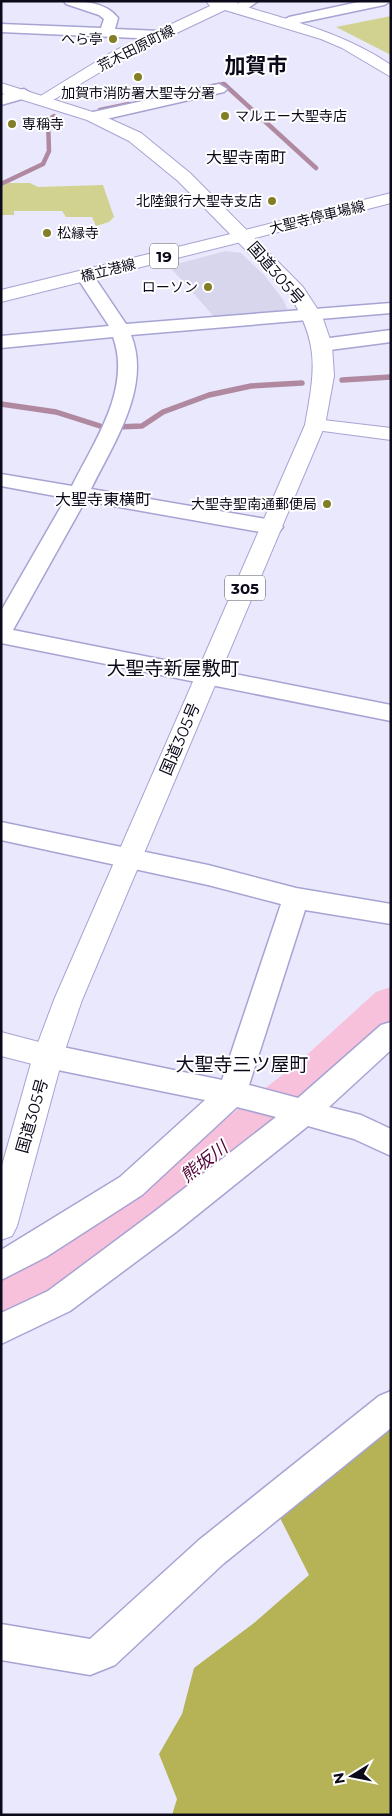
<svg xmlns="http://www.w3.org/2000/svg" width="392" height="1816" font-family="Montserrat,'Noto Sans JP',sans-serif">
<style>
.built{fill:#d7d6ed}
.green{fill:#d2d290}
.forest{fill:#b5b355}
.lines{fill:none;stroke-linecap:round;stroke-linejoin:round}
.stream-far1{stroke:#b089a1;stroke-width:4.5}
.stream{stroke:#b089a1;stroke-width:5.5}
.river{fill:#f7c0db;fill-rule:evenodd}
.street-casing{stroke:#a7a3d3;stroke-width:3}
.secondary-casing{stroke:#a7a3d3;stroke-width:2}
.primary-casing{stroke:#a7a3d3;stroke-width:2}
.highway-casing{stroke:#a7a3d3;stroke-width:2}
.street{fill:#fff;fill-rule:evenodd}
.secondary{fill:#fff;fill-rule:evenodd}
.primary{fill:#fff;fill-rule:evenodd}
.highway{fill:#fff;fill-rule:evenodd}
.poi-dot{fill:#827f27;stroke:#fff;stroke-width:2}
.labels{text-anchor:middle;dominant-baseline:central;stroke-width:4;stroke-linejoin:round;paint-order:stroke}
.far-poi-label{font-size:14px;fill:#0b091a;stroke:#fff;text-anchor:end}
.far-street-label{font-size:14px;fill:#0b091a;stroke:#fff}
.shield{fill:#fff;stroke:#54535f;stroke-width:1}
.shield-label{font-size:15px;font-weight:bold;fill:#0b091a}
.far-quarter-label{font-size:16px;fill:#0b091a;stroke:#fff}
.street-label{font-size:16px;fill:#0b091a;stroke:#fff}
.water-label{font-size:18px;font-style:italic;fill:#540738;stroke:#fff}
.quarter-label{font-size:19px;fill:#0b091a;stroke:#fff}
.far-town-label{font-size:21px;font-weight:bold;fill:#0b091a;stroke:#fff}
</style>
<rect width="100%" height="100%" fill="#e9e8fc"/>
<path class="built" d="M 226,251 L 241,253 L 265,276 L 284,301 L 289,314 L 217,320 L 169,266 Z"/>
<path class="green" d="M 391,16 L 391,55 L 336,27 Z
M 8,183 L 30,183 L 38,187 L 103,185 L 114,217 L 109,222 L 96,226 L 92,217 L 66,217 L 62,211 L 14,211 L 14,215 L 1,215 L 1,187 Z"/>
<path class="forest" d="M 391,1419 L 391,1815 L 172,1815 L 177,1799 L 159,1754 L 182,1714 L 194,1668 L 254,1623 L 309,1575 L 278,1514 Z"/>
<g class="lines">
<path class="stream-far1" d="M 213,86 L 224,84 L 316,168
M 100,110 L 129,104
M 1,184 L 43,164 L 49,151 L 48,120 L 54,116"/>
<path class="stream" d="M 342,380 L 391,377
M 1,404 L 56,412 L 100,426
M 116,427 L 142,426 L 163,412 L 209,395 L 251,386 L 302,383"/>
<path class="river" d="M 391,987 L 391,1030 L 329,1088 L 135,1244 L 75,1284 L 1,1320 L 1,1274 L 41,1254 L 103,1214 L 299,1062 L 376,992 Z"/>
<defs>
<path id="street" d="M 64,1 C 83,1 106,2 118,18 L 115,29 L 159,31 L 166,35 L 159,39 L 1,32 L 1,24 L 101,28 L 104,19 L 99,15 L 66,4 Z
M 241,1 L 258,1 L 243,12 L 233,12 L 231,9 Z
M 363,1 L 391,1 L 384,5 L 289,25 L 282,21 L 289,17 Z
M 219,84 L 227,89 L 224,92 L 93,122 L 85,117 L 93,112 Z
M 24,89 L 32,94 L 29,97 L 1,105 L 1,95 Z
M 85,271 L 91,272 L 126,324 L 391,303 L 391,313 L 131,335 C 152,387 113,444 91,489 L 272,520 L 279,522 L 283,527 L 279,532 L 272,534 L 85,501 L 13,630 L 391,705 L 391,721 L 1,643 L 1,611 L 66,498 L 1,486 L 1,474 L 72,486 C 94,442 132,388 113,337 L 1,348 L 1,336 L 109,326 L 76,276 L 79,272 Z
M 391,330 L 391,342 L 322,351 L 315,349 L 313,345 L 315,341 L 322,339 Z
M 1,822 L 208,865 L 296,888 L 391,904 L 391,924 L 305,910 L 249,1085 L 298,1098 L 381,1025 L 391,1022 L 391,1050 L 329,1107 L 361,1115 L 391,1129 L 391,1156 L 354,1139 L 308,1126 L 176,1232 L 70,1311 L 1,1344 L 1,1313 L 48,1291 L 154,1212 L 276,1117 L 237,1107 L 142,1195 L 46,1257 L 1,1280 L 1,1250 L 120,1177 L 205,1100 L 48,1068 L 38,1064 L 34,1056 L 38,1048 L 48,1044 L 222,1080 L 281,904 L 208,885 L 1,840 Z
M 391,1391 L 391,1428 L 223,1564 L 115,1665 L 90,1675 L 1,1660 L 1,1624 L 90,1639 L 199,1540 L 379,1396 Z"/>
<path id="secondary" d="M 206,1 L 239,1 L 237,4 C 291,21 343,32 391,65 L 391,77 L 342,48 L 321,39 L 225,10 L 124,58 L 48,103 L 36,103 L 34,100 L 112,52 L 210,6 Z
M 391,193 L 391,203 L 243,241 L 237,240 L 234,236 L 237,232 Z
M 315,419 L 391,428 L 391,440 L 308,429 L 305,425 L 308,421 Z
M 1,1032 L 58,1047 L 63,1056 L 58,1065 L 48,1068 L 1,1056 Z"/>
<path id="primary" d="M 243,231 L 249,232 L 252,236 L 249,240 L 1,302 L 1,290 Z"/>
<path id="highway" d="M 1,83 L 99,114 L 141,133 L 190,173 L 303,287 L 322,316 L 332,345 L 334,376 L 325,425 L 82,1000 L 63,1056 L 17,1226 L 12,1236 L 1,1240 L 1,1169 L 33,1056 L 54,1000 L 305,425 C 315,370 320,344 289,294 L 178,181 L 129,141 L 87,120 L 1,93 Z"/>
</defs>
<use href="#street" class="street-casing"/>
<use href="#secondary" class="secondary-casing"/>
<use href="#primary" class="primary-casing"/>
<use href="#highway" class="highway-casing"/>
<use href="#street" class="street"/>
<use href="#secondary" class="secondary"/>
<use href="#primary" class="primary"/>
<use href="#highway" class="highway"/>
</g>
<g class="poi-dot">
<circle cx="113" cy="39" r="5"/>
<circle cx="138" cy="77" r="5"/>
<circle cx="225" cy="116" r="5"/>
<circle cx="12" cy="124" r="5"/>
<circle cx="272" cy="201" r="5"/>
<circle cx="47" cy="233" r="5"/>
<circle cx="208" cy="287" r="5"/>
<circle cx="327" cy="504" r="5"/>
</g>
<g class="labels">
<g class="far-poi-label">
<text x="103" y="39">へら亭</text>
<text x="138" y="93" text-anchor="middle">加賀市消防署大聖寺分署</text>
<text x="235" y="116" text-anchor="start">マルエー大聖寺店</text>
<text x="22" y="124" text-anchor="start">専稱寺</text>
<text x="262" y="201">北陸銀行大聖寺支店</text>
<text x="57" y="233" text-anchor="start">松縁寺</text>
<text x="198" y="287">ローソン</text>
<text x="317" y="504">大聖寺聖南通郵便局</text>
</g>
<g class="far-street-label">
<text transform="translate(136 48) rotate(-27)">荒木田原町線</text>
<text transform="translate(317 217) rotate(-14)">大聖寺停車場線</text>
<text transform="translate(108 270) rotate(-14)">橋立港線</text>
</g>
<g class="shield">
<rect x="150" y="243.5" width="28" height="25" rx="4"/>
<rect x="225" y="575.5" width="40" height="25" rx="4"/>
</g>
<g class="shield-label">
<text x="164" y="256">19</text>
<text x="245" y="588">305</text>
</g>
<g class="far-quarter-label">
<text x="246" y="157">大聖寺南町</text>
<text x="103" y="499">大聖寺東横町</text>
</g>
<g class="street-label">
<text transform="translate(276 273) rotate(49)">国道305号</text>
<text transform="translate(180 739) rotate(-67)">国道305号</text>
<text transform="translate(32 1116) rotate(-74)">国道305号</text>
</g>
<g class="water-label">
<text transform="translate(204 1162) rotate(-38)">熊坂川</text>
</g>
<g class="quarter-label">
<text x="173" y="668">大聖寺新屋敷町</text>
<text x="242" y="1064">大聖寺三ツ屋町</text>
</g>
<g class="far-town-label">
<text x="256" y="65">加賀市</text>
</g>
</g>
<rect width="392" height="1816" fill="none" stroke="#0b091a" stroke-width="5"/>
<g transform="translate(352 1776) rotate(260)" stroke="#ffffff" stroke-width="4" paint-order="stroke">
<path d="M0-4L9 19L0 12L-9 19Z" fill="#0b091a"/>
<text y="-8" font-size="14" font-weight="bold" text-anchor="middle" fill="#0b091a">N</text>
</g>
</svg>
